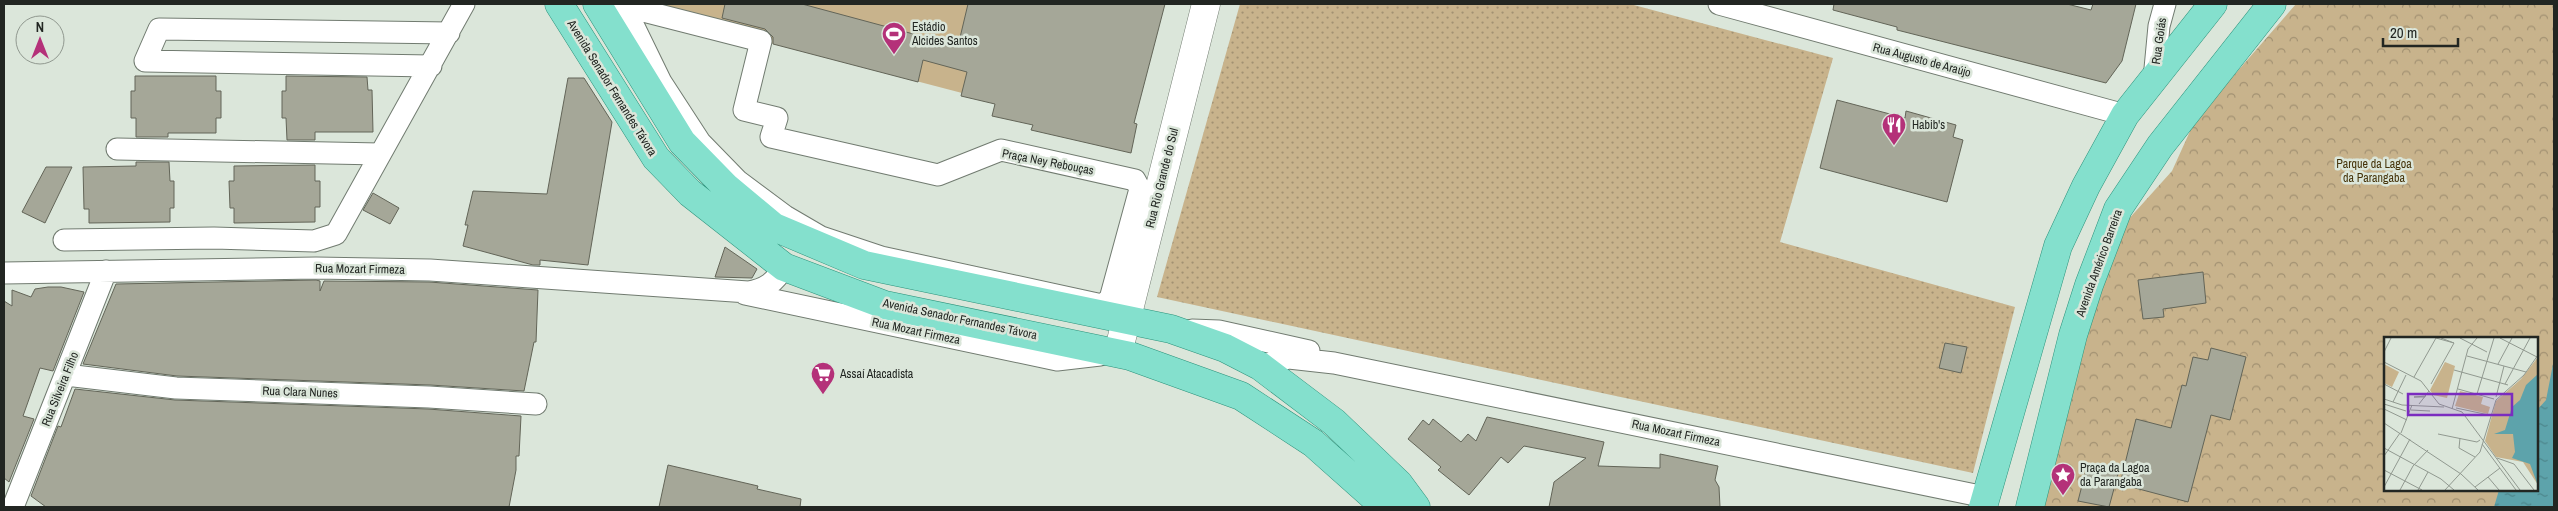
<svg xmlns="http://www.w3.org/2000/svg" width="2558" height="511" font-family="'Archivo Narrow',sans-serif">
<style>
.grass{fill:url(#grass-dots)}
.park{fill:url(#park-crowns);fill-rule:evenodd}
.pitch{fill:#c8b38c}
.water{fill:url(#water-ripples)}
.building{fill:#a5a798;stroke:#636558}
.lines{fill:none;stroke-linecap:round;stroke-linejoin:round}
.street-casing{stroke:#717b70;stroke-width:23}
.secondary-casing{stroke:#717b70;stroke-width:29}
.primary-casing{stroke:#2c927b;stroke-width:29}
.street{stroke:#fff;stroke-width:21}
.secondary{stroke:#fff;stroke-width:28}
.primary{stroke:#84e0cd;stroke-width:28}
.labels{text-anchor:middle;dominant-baseline:central;stroke-width:5;stroke-linejoin:round;paint-order:stroke}
.poi-label{font-size:12px;fill:#222622;stroke:#dbe6da;text-anchor:start}
.street-label{font-size:12px;fill:#222622;stroke:#dbe6da}
.park-label{font-size:12px;fill:#453309;stroke:#dbe6da}
.inset-road{fill:none;stroke:#919990;stroke-width:1}
.view{fill:#7b2cbf;fill-opacity:0.15;stroke:#7b2cbf;stroke-width:2.5}
.inset-edge{fill:none;stroke:#222622;stroke-width:2.5}
</style>
<defs>
<pattern id="grass-dots" width="8" height="8" patternUnits="userSpaceOnUse" patternTransform="scale(1.25)"><rect width="8" height="8" fill="#c8b38c"/><path d="M2 2h.1M6 6h.1" fill="none" stroke="#a29172" stroke-width="1.8" stroke-linecap="round"/></pattern>
<pattern id="park-crowns" width="20" height="18" patternUnits="userSpaceOnUse" patternTransform="scale(1.25)"><rect width="20" height="18" fill="#c8b38c"/><path d="M2 6a3 3 0 1 1 6 0M12 15a3 3 0 1 1 6 0" fill="none" stroke="#a29172"/></pattern>
<pattern id="water-ripples" width="26" height="14" patternUnits="userSpaceOnUse" patternTransform="scale(1.25)"><rect width="26" height="14" fill="#5da3ab"/><path d="M2 4q2-2 4 0t4 0M15 11q2-2 4 0t4 0" fill="none" stroke="#4c858b"/></pattern>
</defs>
<rect width="100%" height="100%" fill="#dbe6da"/>
<path class="grass" d="M 1240,4 L 1630,4 L 1833,58 L 1780,242 L 2015,307 L 1973,473 L 1157,297 Z"/>
<path class="park" d="M 2296,4 L 2554,4 L 2554,507 L 2041,507 L 2068,400 L 2093,315 L 2126,222 L 2172,171 L 2191,129 L 2222,89 ZM 2386,338 L 2537,338 L 2537,490 L 2386,490 Z"/>
<path class="pitch" d="M 622,4 L 985,4 L 962,93 Z"/>
<path class="water" d="M 2554,359 L 2554,507 L 2494,507 L 2499,490 L 2537,490 L 2537,410 L 2546,400 Z"/>
<path class="building" d="M 725,4 L 802,4 L 958,46 L 968,4 L 1165,4 L 1134,123 L 1137,124 L 1131,153 L 1031,130 L 1033,125 L 992,116 L 995,104 L 961,96 L 967,72 L 923,60 L 918,82 L 773,44 L 773,37 L 765,29 L 722,18 Z
M 1834,4 L 2067,4 L 2091,10 L 2093,4 L 2136,4 L 2122,61 L 2106,83 L 1897,30 L 1897,27 L 1833,10 Z
M 135,76 L 216,76 L 216,91 L 221,91 L 221,118 L 216,118 L 216,133 L 168,133 L 168,137 L 136,137 L 136,118 L 131,118 L 131,91 L 135,91 Z
M 286,76 L 367,77 L 368,90 L 372,90 L 373,132 L 315,132 L 315,140 L 287,140 L 286,118 L 282,118 L 282,91 L 286,91 Z
M 568,78 L 584,78 L 612,122 L 588,265 L 540,260 L 540,265 L 533,265 L 463,246 L 468,225 L 465,225 L 473,191 L 547,194 Z
M 1837,100 L 1905,118 L 1906,111 L 1956,125 L 1953,137 L 1963,140 L 1947,202 L 1820,168 Z
M 136,162 L 169,162 L 170,181 L 174,181 L 174,208 L 170,208 L 170,222 L 89,223 L 89,209 L 84,209 L 83,167 L 136,166 Z
M 315,165 L 315,181 L 320,181 L 320,207 L 315,207 L 315,222 L 234,223 L 234,208 L 230,208 L 229,181 L 234,181 L 234,166 Z
M 46,167 L 72,167 L 45,223 L 22,212 Z
M 373,193 L 399,208 L 390,224 L 363,210 Z
M 725,247 L 757,269 L 752,278 L 715,277 Z
M 2203,272 L 2206,303 L 2163,309 L 2164,317 L 2143,319 L 2138,280 Z
M 316,280 L 320,281 L 320,291 L 324,281 L 429,282 L 538,290 L 536,342 L 534,342 L 524,391 L 430,385 L 177,376 L 83,364 L 116,284 Z
M 48,287 L 61,287 L 84,292 L 53,371 L 40,368 L 23,416 L 34,419 L 9,482 L 4,478 L 4,301 L 12,306 L 12,290 L 31,297 L 35,289 Z
M 1945,343 L 1967,347 L 1961,373 L 1939,368 Z
M 2211,348 L 2246,357 L 2230,420 L 2211,415 L 2188,502 L 2120,484 L 2136,419 L 2171,428 L 2182,385 L 2186,386 L 2193,357 L 2208,360 Z
M 75,389 L 175,400 L 428,409 L 521,416 L 519,456 L 516,456 L 516,470 L 509,507 L 46,507 L 31,496 L 58,426 L 61,427 Z
M 1487,417 L 1604,442 L 1598,466 L 1660,468 L 1660,454 L 1718,466 L 1715,480 L 1719,487 L 1720,507 L 1549,507 L 1554,482 L 1586,458 L 1524,446 L 1508,463 L 1501,457 L 1469,495 L 1438,470 L 1441,467 L 1408,439 L 1423,420 L 1429,425 L 1433,419 L 1461,442 L 1468,434 L 1476,441 Z
M 668,465 L 758,486 L 757,489 L 801,499 L 800,507 L 659,507 Z
M 2087,466 L 2118,474 L 2109,507 L 2078,501 Z"/>
<g class="lines">
<defs>
<path id="street" d="M 1719,4 L 2125,115
M 624,6 L 761,41 L 744,110 L 777,118 L 771,137 L 938,175 L 1001,150 L 1135,180 L 1140,189 L 1110,299 L 1102,305 L 881,257 L 821,237 L 785,216 L 738,181 L 700,142 L 661,82 Z
M 431,66 L 145,61 L 159,29 L 449,33
M 2154,79 L 2159,26 L 2165,4
M 117,149 L 380,154
M 64,240 L 214,238 L 314,241 L 336,234 L 464,4
M 4,273 L 316,268 L 430,270 L 748,292 C 766,289 775,282 784,267
M 745,294 L 1057,360 L 1100,355
M 1192,330 L 1219,331 L 1309,351
M 1260,366 L 1289,358 L 1334,363 L 1985,497
M 66,375 L 176,388 L 429,397 L 536,404
M 13,507 L 106,271"/>
<path id="secondary" d="M 1118,353 L 1206,4"/>
<path id="primary" d="M 559,4 L 656,158 L 690,193 L 784,267 L 885,305 L 1130,356 L 1241,396 L 1313,443 L 1385,507
M 597,4 L 682,142 L 726,187 L 774,227 L 864,265 L 1171,329 L 1225,348 L 1260,366 L 1334,422 L 1399,484 L 1416,507
M 1983,507 L 2058,246 L 2086,186 L 2125,115 L 2213,4
M 2030,507 L 2073,335 L 2089,285 L 2118,209 L 2160,146 L 2272,4"/>
</defs>
<use href="#street" class="street-casing"/>
<use href="#secondary" class="secondary-casing"/>
<use href="#primary" class="primary-casing"/>
<use href="#street" class="street"/>
<use href="#secondary" class="secondary"/>
<use href="#primary" class="primary"/>
</g>
<defs>
<symbol id="stadium-pin" viewBox="-11 -11 22 30"><path d="M0 17L-7.5 6A9.5 9.5 0 1 1 7.5 6Z" fill="#b43179" stroke="#dbe6da"/><path d="M0-5a6.5 5 0 1 0 0 10a6.5 5 0 1 0 0-10ZM-3.5-1.8h7v3.6h-7Z" fill="#fff"/></symbol>
<symbol id="restaurant-pin" viewBox="-11 -11 22 30"><path d="M0 17L-7.5 6A9.5 9.5 0 1 1 7.5 6Z" fill="#b43179" stroke="#dbe6da"/><path d="M-5-6h1v4h1v-4h1v4h1v-4h1v5L-1.5 .5V6h-2V.5L-5-1ZM5-6V6H3V1.5H1.5Q1.5-4 5-6Z" fill="#fff"/></symbol>
<symbol id="supermarket-pin" viewBox="-11 -11 22 30"><path d="M0 17L-7.5 6A9.5 9.5 0 1 1 7.5 6Z" fill="#b43179" stroke="#dbe6da"/><path d="M-6-5.5h2.5l.6 2H6L4.5 2H-2.5L-4.4-4H-6ZM-1.5 3.2a1.3 1.3 0 1 0 .1 0ZM3 3.2a1.3 1.3 0 1 0 .1 0Z" fill="#fff"/></symbol>
<symbol id="sight-pin" viewBox="-11 -11 22 30"><path d="M0 17L-7.5 6A9.5 9.5 0 1 1 7.5 6Z" fill="#b43179" stroke="#dbe6da"/><path d="M0-6L1.8-2.2L6-1.7L2.9 1.2L3.7 5.4L0 3.3L-3.7 5.4L-2.9 1.2L-6-1.7L-1.8-2.2Z" fill="#fff"/></symbol>
</defs>
<g fill-rule="evenodd">
<use href="#stadium-pin" x="880" y="20" width="28" height="38"/>
<use href="#restaurant-pin" x="1880" y="111" width="28" height="38"/>
<use href="#supermarket-pin" x="809" y="360" width="28" height="38"/>
<use href="#sight-pin" x="2049" y="461" width="28" height="38"/>
</g>
<g class="labels">
<g class="poi-label">
<text x="912" y="27">Estádio<tspan x="912" dy="14">Alcides Santos</tspan></text>
<text x="1912" y="125">Habib's</text>
<text x="840" y="374">Assaí Atacadista</text>
<text x="2080" y="468">Praça da Lagoa<tspan x="2080" dy="14">da Parangaba</tspan></text>
</g>
<g class="street-label">
<text transform="translate(2159 41) rotate(-82)">Rua Goiás</text>
<text transform="translate(1922 60) rotate(15)">Rua Augusto de Araújo</text>
<text transform="translate(612 88) rotate(58)">Avenida Senador Fernandes Távora</text>
<text transform="translate(1048 162) rotate(11)">Praça Ney Rebouças</text>
<text transform="translate(1162 178) rotate(-76)">Rua Rio Grande do Sul</text>
<text transform="translate(2099 263) rotate(-70)">Avenida Américo Barreira</text>
<text transform="translate(360 269) rotate(1)">Rua Mozart Firmeza</text>
<text transform="translate(960 319) rotate(12)">Avenida Senador Fernandes Távora</text>
<text transform="translate(916 331) rotate(12)">Rua Mozart Firmeza</text>
<text transform="translate(60 389) rotate(-68)">Rua Silveira Filho</text>
<text transform="translate(300 392) rotate(2)">Rua Clara Nunes</text>
<text transform="translate(1676 433) rotate(12)">Rua Mozart Firmeza</text>
</g>
<g class="park-label">
<text x="2374" y="164">Parque da Lagoa<tspan x="2374" dy="14">da Parangaba</tspan></text>
</g>
</g>
<g transform="translate(2384 337)">
<rect width="154" height="154" fill="#dbe6da"/>
<path d="M 76,54 L 99,60 L 97,67 L 106,70 L 104,77 L 71,69 Z" fill="#c8b38c"/>
<path d="M 154,20 L 154,148 L 139,125 L 112,120 L 101,104 L 112,64 L 137,42 ZM 0,27 L 15,35 L 8,50 L 0,46 Z" fill="#c8b38c"/>
<path d="M 61,25 L 71,29 L 63,61 L 49,58 L 46,53 Z" fill="#c8b38c"/>
<path d="M 154,37 L 154,146 L 153,146 L 146,127 L 128,121 L 131,115 L 129,97 L 110,97 L 121,93 L 128,70 L 136,63 L 142,48 Z" fill="#5da3ab"/>
<path class="inset-road" d="M 52,1 L 70,6 L 57,1M 76,1 L 103,15M 116,1 L 153,20M 0,15 L 7,1M 83,19 L 142,35M 0,25 L 37,44 L 55,67 L 78,75 L 136,153M 114,27 L 128,1M 70,33 L 124,48M 30,40 L 52,1M 0,47 L 19,57M 47,47 L 70,6M 121,47 L 146,1M 74,52 L 110,62M 93,57 L 110,1M 41,60 L 30,60 L 42,59M 112,60 L 120,29M 0,62 L 18,68 L 60,70M 9,65 L 22,38M 0,67 L 22,74M 35,67 L 45,54M 72,71 L 105,78M 0,72 L 23,83M 68,72 L 84,12 L 93,1M 27,73 L 46,74M 0,86 L 77,137 L 94,153M 17,96 L 28,68M 54,97 L 93,105 L 96,103M 76,101 L 75,111 L 91,120M 98,107 L 132,153M 0,111 L 57,142 L 70,153M 0,119 L 16,96M 113,121 L 130,127 L 150,153M 0,133 L 38,153M 104,140 L 115,153M 0,150 L 26,102M 91,150 L 116,131M 16,153 L 29,129 L 44,113M 34,153 L 44,135M 61,153 L 96,115 L 112,63 L 140,38 L 154,18"/>
<path class="view" d="M 24,57 L 128,57 L 128,78 L 24,78 Z"/>
<rect width="154" height="154" class="inset-edge"/>
</g>
<rect width="2558" height="511" fill="none" stroke="#222622" stroke-width="10"/>
<g transform="translate(40 40)"><circle r="24" fill="#dbe6da" stroke="#919990"/>
<path d="M0-4L9 19L0 12L-9 19Z" fill="#b43179"/>
<text y="-8" font-size="14" font-weight="bold" text-anchor="middle" fill="#222622">N</text>
</g>
<path d="M2383 38v8h75v-8" fill="none" stroke="#222622" stroke-width="2.5"/>
<text x="2390" y="38" font-size="15" fill="#222622" stroke="#dbe6da" stroke-width="4" paint-order="stroke">20 m</text>
</svg>
